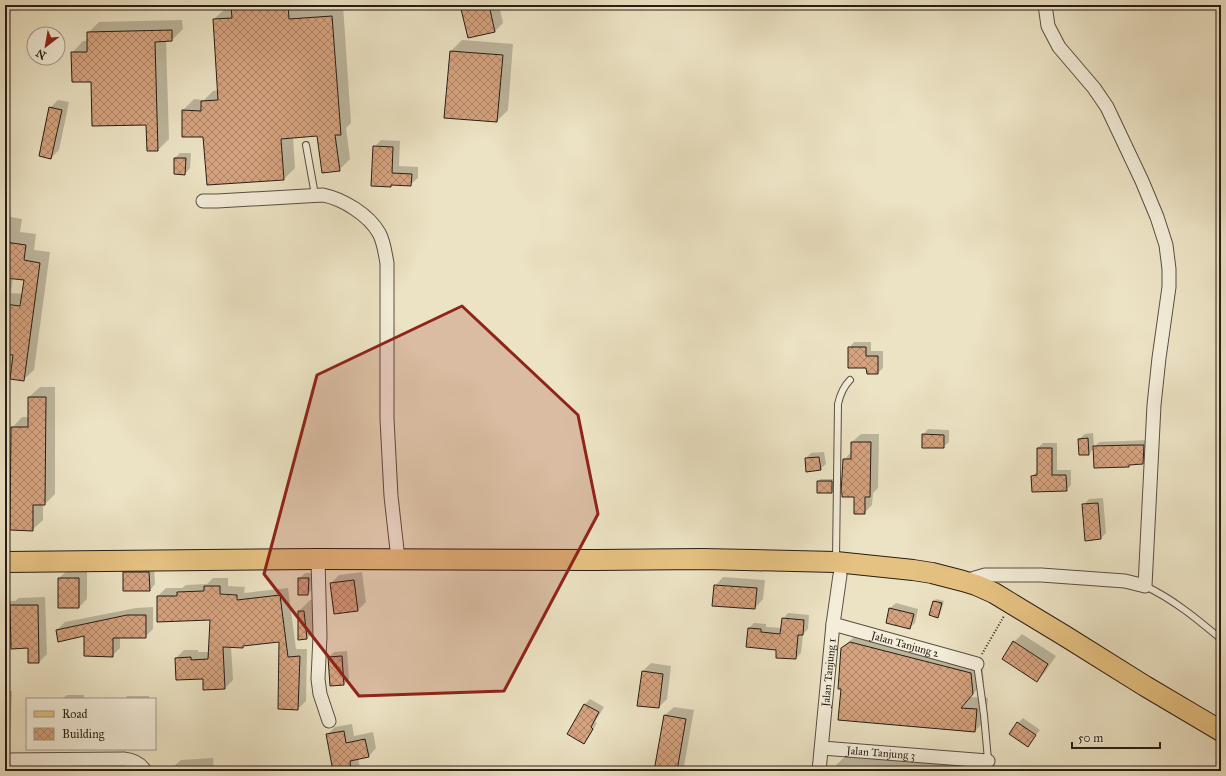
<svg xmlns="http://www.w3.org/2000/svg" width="1226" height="776" font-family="'IM FELL Great Primer',serif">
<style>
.shadow{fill:#0003;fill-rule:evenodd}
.building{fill:url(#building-cross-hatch);stroke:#281d16}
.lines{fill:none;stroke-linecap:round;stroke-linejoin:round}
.lane-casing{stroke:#594e42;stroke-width:8}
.street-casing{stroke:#594e42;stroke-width:15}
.primary-casing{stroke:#281d16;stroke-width:22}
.path{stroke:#281d16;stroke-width:2;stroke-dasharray:1 2;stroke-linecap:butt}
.lane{stroke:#f3edd9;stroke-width:6}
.street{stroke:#f3edd9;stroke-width:13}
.primary{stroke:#e6c282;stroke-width:20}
.marked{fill:#8f2418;fill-opacity:0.2;stroke:#8f2418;stroke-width:3;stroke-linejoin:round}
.labels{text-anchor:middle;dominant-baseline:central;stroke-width:3;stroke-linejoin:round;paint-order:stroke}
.street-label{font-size:11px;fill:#281d16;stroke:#f3edd9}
</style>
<defs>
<pattern id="building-cross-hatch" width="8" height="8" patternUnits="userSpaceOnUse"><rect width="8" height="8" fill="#d5a37f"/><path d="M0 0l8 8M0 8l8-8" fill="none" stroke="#ad8467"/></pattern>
</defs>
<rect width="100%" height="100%" fill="#ece3c4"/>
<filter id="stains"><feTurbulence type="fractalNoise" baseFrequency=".005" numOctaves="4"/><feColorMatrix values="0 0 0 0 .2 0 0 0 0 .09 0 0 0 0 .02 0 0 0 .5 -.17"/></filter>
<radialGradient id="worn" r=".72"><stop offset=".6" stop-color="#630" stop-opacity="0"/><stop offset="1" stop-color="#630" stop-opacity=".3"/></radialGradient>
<path class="shadow" d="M 232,5 L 299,5 L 299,8 L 343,5 L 351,123 L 346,128 L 350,159 L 339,170 L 318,135 L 293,137 L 295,168 L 284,179 L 208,184 L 204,136 L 183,110 L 194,99 L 204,100 L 213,91 L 219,90 L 214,19 L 225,9 L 232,8 Z
M 461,5 L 499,5 L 503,23 L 495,31 Z
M 519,5 L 649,5 L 644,10 L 519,8 Z
M 182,20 L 183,29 L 172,40 L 166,40 L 169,139 L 158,150 L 147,124 L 92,81 L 72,53 L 83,41 L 88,41 L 88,33 L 99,22 Z
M 462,40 L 513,44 L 508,110 L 497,121 L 451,51 Z
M 58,100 L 69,102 L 59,150 L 51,158 L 50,108 Z
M 381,140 L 400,141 L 399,166 L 418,167 L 418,178 L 410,185 L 392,184 L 391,186 L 374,147 Z
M 180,153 L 191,153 L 190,168 L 185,174 L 175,158 Z
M 5,216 L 22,219 L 20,232 L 36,234 L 34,250 L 50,252 L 34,370 L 23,380 L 12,367 L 9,367 L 5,404 ZM 13,278 L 25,279 L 23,294 L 11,293 Z
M 854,342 L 871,342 L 871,351 L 883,351 L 883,368 L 878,373 L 867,373 L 867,367 L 849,348 Z
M 40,387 L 55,387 L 55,494 L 45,504 L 43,504 L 43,520 L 32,530 L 12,428 L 22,417 L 29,417 L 29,397 Z
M 928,429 L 949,430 L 949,442 L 943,447 L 923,435 Z
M 1093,433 L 1094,447 L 1099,442 L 1149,440 L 1148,458 L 1143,463 L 1131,464 L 1128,466 L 1094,448 L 1089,454 L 1079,439 L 1085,434 Z
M 861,434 L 879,434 L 878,488 L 873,493 L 872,505 L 864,513 L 855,496 L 844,460 L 852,451 L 852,442 Z
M 1043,443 L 1057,443 L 1057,470 L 1071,470 L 1071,485 L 1066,490 L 1032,476 L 1038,471 L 1038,448 Z
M 824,452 L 826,464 L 820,469 L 806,458 L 811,453 Z
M 820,479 L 834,479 L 834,489 L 832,492 L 818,482 Z
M 1103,498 L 1106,533 L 1101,538 L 1083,505 L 1089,499 Z
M 154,567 L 155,584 L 150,590 L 124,573 L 129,568 Z
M 68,570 L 87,570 L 87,599 L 79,607 L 59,578 Z
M 362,572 L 366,602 L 358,610 L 331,583 L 339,575 Z
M 305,573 L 314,573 L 313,588 L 308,594 L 299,579 Z
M 723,577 L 765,580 L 763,599 L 755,608 L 715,586 Z
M 213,578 L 228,578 L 228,586 L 245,587 L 244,593 L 288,588 L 296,649 L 307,649 L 306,701 L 298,709 L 280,641 L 244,645 L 243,647 L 231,646 L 233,680 L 225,688 L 204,678 L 176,658 L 184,650 L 198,650 L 198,652 L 209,652 L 211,619 L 158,596 L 166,588 L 182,588 L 186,585 L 207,584 Z
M 45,597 L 47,654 L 39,662 L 29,647 L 6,648 L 5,650 L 5,601 L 15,601 L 19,598 Z
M 936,599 L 944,601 L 940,614 L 938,617 L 931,615 L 934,601 Z
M 310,600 L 315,600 L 318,627 L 307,638 L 299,639 L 299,611 Z
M 896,603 L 918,609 L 915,623 L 909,628 L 887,622 L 890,608 Z
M 153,607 L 153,629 L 145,637 L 120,637 L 120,648 L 112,656 L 86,635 L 57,630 L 65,622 L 136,608 Z
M 788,613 L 809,615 L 808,629 L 803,634 L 801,653 L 796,658 L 777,649 L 747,646 L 749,628 L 754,623 L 766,624 L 766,627 L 782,628 L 783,619 Z
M 862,631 L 982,662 L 984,682 L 970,697 L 988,698 L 986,720 L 975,731 L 842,648 L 854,637 Z
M 1022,634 L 1056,656 L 1045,672 L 1037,681 L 1014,642 Z
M 347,651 L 349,679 L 344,684 L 329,657 L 334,652 Z
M 651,663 L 671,666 L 667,699 L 659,707 L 643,671 Z
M 5,691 L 12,691 L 10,736 L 5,740 Z
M 67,695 L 84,695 L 84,699 L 62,699 Z
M 127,696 L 149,696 L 149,699 L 125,699 Z
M 590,699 L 604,707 L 595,722 L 597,723 L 589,737 L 584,743 L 585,704 Z
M 674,707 L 694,710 L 684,766 L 679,771 L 655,770 L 665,715 Z
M 1023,718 L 1040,730 L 1027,746 L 1018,723 Z
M 352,724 L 354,736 L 373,732 L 376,748 L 369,756 L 358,758 L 360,768 L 357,771 L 334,771 L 327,735 L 335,727 Z
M 848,754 L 994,768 L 994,771 L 836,771 L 836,765 Z
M 213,758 L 214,771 L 174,771 L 173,767 L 181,760 Z
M 5,763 L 23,764 L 23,771 L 5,771 Z
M 418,769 L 418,771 L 384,771 L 385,771 Z"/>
<path class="building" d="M 231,5 L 288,5 L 289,19 L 332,16 L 341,135 L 335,135 L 340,171 L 322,173 L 317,136 L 281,139 L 284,180 L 207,185 L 203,137 L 182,137 L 182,110 L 201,111 L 201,101 L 218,100 L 213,19 L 232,18 Z
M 460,5 L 489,5 L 495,32 L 468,38 Z
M 172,30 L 172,41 L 155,42 L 158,151 L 147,151 L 146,125 L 92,126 L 91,82 L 72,82 L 71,52 L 87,52 L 87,32 Z
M 450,51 L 503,55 L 497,122 L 444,118 Z
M 49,107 L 62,110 L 51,159 L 39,156 Z
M 373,146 L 393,147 L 392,173 L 412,174 L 411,186 L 391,185 L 391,187 L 371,186 Z
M 174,158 L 186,158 L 185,175 L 174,174 Z
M 5,242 L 26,245 L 24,260 L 40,263 L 24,381 L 10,379 L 13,355 L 5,354 L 5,304 L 20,306 L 24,280 L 5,278 Z
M 848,347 L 866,347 L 866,356 L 878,356 L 878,374 L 867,374 L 866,368 L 848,368 Z
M 28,397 L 46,397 L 45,505 L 33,505 L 33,531 L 10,530 L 11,427 L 28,427 Z
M 922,434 L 944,435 L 944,448 L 922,448 Z
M 1088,438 L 1089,455 L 1079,455 L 1078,439 Z
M 851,442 L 871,442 L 870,497 L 865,497 L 865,514 L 854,514 L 854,497 L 842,497 L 842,493 L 841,493 L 843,459 L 851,459 Z
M 1134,445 L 1144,445 L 1143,464 L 1129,465 L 1129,467 L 1094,468 L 1093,446 Z
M 1037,448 L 1052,448 L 1052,475 L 1066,475 L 1067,491 L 1032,492 L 1031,476 L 1037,475 Z
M 819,457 L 821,470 L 806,472 L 805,458 Z
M 817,481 L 832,481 L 832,493 L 817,493 Z
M 1098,503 L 1101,539 L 1085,541 L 1082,504 Z
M 123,572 L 149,572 L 150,591 L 123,591 Z
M 58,578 L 79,578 L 79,608 L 58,608 Z
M 298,578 L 309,578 L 308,595 L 298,595 Z
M 354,580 L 358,611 L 334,614 L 330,583 Z
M 714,585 L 757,588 L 755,609 L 712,606 Z
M 204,586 L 220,586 L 220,594 L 237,595 L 237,600 L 280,595 L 288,657 L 300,656 L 298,710 L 278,709 L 279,642 L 243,646 L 243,648 L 223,647 L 225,689 L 203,690 L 203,679 L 176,680 L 175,658 L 191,657 L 191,660 L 208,659 L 210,620 L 157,622 L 157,596 L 177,596 L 177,592 L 204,591 Z
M 933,601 L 942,603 L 938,618 L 929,615 Z
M 10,605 L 38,605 L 39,663 L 28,663 L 28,648 L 11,649 Z
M 889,608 L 914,614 L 910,629 L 886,623 Z
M 298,611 L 304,611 L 307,639 L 298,640 Z
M 127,615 L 146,615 L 146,638 L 113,638 L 113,657 L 84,656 L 84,636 L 58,642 L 56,630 Z
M 782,618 L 804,620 L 803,635 L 798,635 L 796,659 L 776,658 L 776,650 L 746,647 L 748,628 L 761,629 L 761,632 L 780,634 Z
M 1013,641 L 1048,664 L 1037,682 L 1002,659 Z
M 850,642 L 971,673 L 973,694 L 961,708 L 977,709 L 975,732 L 838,720 L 841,689 L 838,689 L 841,648 Z
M 342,656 L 344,685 L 330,686 L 328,657 Z
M 642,671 L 663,674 L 659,708 L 637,706 Z
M 584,704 L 599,712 L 591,727 L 593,729 L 584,744 L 567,734 Z
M 664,715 L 686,719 L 677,771 L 654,771 Z
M 1017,722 L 1036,735 L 1028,747 L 1009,734 Z
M 344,731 L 346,743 L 365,739 L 369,757 L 350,761 L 351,771 L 333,771 L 326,734 Z"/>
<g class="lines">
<defs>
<path id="lane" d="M 306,145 L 315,195
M 836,559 L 838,404 C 840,395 843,387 850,380
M 1145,586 C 1173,599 1197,619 1221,639
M 977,664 L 984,715 L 989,771"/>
<g id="street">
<path d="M 203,201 L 217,201 L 323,195 C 343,199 369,215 379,233 C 384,242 385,253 387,263 L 387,419 L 391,496 L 398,559"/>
<path d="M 318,559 L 320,636 L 318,679 L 320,694 L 329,721"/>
<path d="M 965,581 L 985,575 L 1041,575 L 1125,581 L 1145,586 L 1154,405 L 1159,358 L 1169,287 L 1169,269 L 1166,245 L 1157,217 L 1142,181 L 1107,107 L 1094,88 L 1059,47 L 1048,26 L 1045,5"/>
<path id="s1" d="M 833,624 L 977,664"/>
<path id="s2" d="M 822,748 L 988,761"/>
<path d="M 5,760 L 124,759 C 134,760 140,763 145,771"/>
<path id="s3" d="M 819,771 L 833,624 L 840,575"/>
</g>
<path id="primary" d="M 5,562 L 318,559 L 595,560 L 703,559 L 836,562 L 913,570 L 932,573 L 963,581 L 976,585 L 994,593 L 1065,636 L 1145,686 L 1221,731"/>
</defs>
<use href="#lane" class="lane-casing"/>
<use href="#street" class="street-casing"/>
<use href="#primary" class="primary-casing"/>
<path class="path" d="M 982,654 L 1004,616"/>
<use href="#lane" class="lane"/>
<use href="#street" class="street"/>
<use href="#primary" class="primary"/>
</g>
<path class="marked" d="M 462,306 L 578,415 L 598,514 L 504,691 L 359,696 L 264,574 L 317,375 Z"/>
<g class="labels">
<g class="street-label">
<text stroke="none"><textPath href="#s1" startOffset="75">Jalan Tanjung 2</textPath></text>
<text stroke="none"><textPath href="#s3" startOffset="99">Jalan Tanjung 1</textPath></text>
<text stroke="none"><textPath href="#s2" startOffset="59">Jalan Tanjung 3</textPath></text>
</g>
</g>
<rect width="1226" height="776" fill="none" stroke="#ece3c4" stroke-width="20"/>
<rect x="6" y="6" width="1214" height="764" fill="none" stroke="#281d16" stroke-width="2"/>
<rect x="10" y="10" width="1206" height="756" fill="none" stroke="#281d16"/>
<rect x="26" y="698" width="130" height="52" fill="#f3edd9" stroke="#a29a8b"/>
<rect x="34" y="711" width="20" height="6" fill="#e6c282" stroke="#a29a8b"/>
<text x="62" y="718" font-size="12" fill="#281d16">Road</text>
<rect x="34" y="728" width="20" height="12" fill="url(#building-cross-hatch)" stroke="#a29a8b"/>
<text x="62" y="738" font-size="12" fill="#281d16">Building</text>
<g transform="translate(46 46) rotate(211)"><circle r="19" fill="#f3edd9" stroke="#a29a8b"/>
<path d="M0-3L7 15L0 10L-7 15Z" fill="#8f2418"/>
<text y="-6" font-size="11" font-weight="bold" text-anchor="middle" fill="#281d16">N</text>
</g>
<path d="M1072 742v6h88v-6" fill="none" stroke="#281d16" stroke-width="2"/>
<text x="1078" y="742" font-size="12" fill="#281d16" stroke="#f3edd9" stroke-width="3" paint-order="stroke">50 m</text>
<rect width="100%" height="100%" filter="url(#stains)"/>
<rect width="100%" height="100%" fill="url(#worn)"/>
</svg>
